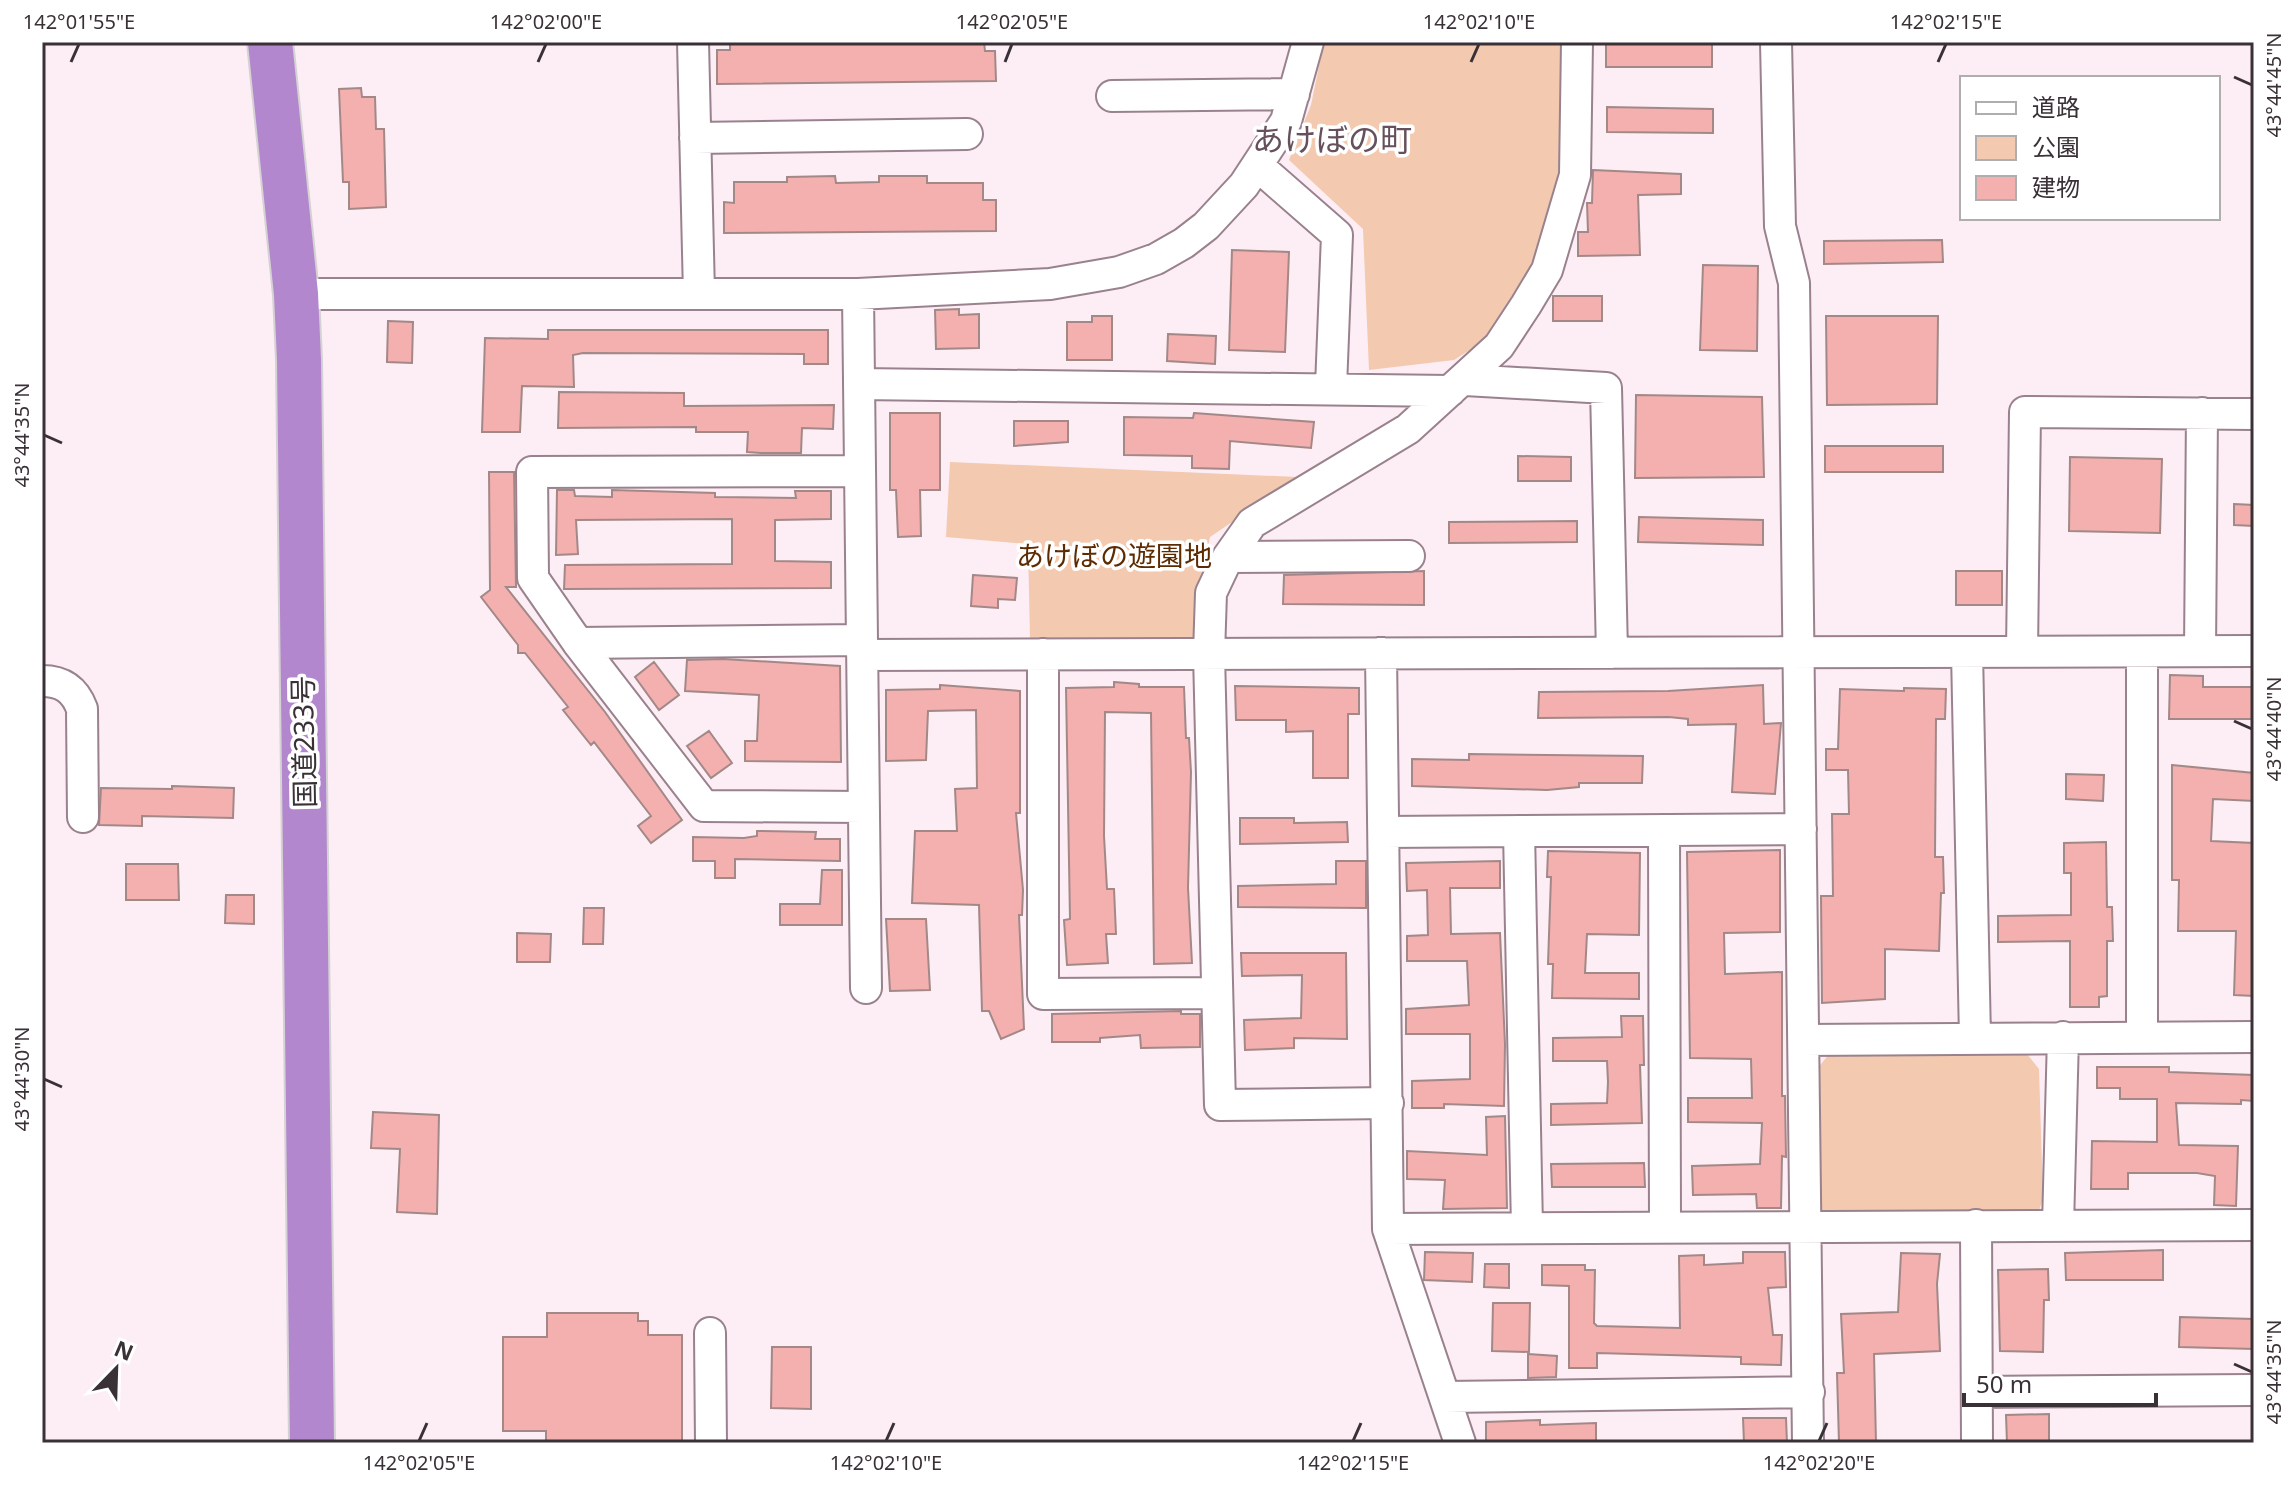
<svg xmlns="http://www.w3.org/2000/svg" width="2296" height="1485" font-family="'Noto Sans','Noto Sans JP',sans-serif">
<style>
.green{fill:#f3c9af}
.building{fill:#f3b0af;stroke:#a38888;stroke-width:2}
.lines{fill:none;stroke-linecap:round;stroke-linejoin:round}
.minor-casing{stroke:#99828d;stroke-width:34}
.highway-casing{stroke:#d4d2d3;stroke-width:48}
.minor{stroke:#fff;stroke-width:30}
.highway{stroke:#b387cd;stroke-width:44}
.ticks{fill:none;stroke:#3a3136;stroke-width:3}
.labels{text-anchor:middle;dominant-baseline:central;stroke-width:7;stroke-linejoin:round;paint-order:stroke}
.park-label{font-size:28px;fill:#5d2b02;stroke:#fff}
.street-label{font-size:28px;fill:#3a3136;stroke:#fff}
.quarter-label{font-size:32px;fill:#65505b;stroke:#fff}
.neatline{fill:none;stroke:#3a3136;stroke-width:3}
.ticks-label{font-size:20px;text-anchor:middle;fill:#3a3136}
</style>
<rect width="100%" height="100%" fill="#fdedf5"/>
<path class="green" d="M 1324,42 L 1561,42 L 1567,113 L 1553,206 L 1525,293 L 1476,346 L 1454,360 L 1369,370 L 1363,229 L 1289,160 L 1311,105 Z
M 950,462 L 1298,477 L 1210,537 L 1198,594 L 1194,643 L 1030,639 L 1028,544 L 946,537 Z
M 1830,1053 L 2027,1054 L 2039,1069 L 2043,1199 L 2038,1213 L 1830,1214 L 1817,1207 L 1817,1069 Z"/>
<path class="building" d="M 730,42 L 984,42 L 985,51 L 995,51 L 996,81 L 717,84 L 717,50 L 730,50 Z
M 1606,42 L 1712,42 L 1712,67 L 1606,67 Z
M 361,88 L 362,97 L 375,97 L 376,129 L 384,129 L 386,207 L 349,209 L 349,182 L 343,182 L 339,89 Z
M 1607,107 L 1713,109 L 1713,133 L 1607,132 Z
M 1593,170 L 1681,174 L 1681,194 L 1638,195 L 1640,255 L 1578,256 L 1578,232 L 1588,232 L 1587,203 L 1592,203 Z
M 835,176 L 836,183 L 879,182 L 879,176 L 927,176 L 927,183 L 983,183 L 983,200 L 996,200 L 996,231 L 724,233 L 724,202 L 734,203 L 734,182 L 787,182 L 787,177 Z
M 1942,240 L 1943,262 L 1824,264 L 1824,241 Z
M 1232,250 L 1289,252 L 1285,352 L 1229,350 Z
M 1703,265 L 1758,266 L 1757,351 L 1700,350 Z
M 1553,296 L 1602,296 L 1602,321 L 1553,321 Z
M 959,309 L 959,315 L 979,314 L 979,348 L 936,349 L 935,310 Z
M 1092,316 L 1112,316 L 1112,360 L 1067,360 L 1067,322 L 1092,322 Z
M 1826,316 L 1938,316 L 1937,404 L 1827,405 Z
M 388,321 L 413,322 L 412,363 L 387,362 Z
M 548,330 L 828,330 L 828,364 L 804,364 L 804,354 L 583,353 L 573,355 L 574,387 L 522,386 L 520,432 L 482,432 L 485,338 L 548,339 Z
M 1168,334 L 1216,336 L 1215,364 L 1167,361 Z
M 559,392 L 684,393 L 684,406 L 834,405 L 833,429 L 802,428 L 801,453 L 761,453 L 747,452 L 748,432 L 696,432 L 696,427 L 558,428 Z
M 1636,395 L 1762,397 L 1764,477 L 1635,478 Z
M 890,413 L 940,413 L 940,490 L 920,490 L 921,536 L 898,537 L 896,490 L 890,490 Z
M 1194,413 L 1314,422 L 1311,448 L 1230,441 L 1229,469 L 1192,468 L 1192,456 L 1124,455 L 1124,417 L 1193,418 Z
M 1014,421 L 1068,421 L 1068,442 L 1014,446 Z
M 1825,446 L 1943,446 L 1943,472 L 1825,472 Z
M 1518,456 L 1571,457 L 1571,481 L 1518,481 Z
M 2070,457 L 2162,459 L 2160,533 L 2069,531 Z
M 489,472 L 514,472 L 516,587 L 506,587 L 605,712 L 682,820 L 651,843 L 638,826 L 651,816 L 594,742 L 591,745 L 563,710 L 568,707 L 525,653 L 518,653 L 518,645 L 481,597 L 490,590 Z
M 557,490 L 574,490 L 575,496 L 612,497 L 612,490 L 715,493 L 715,497 L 796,498 L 795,491 L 831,491 L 831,519 L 775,520 L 775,561 L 831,562 L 831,588 L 564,589 L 565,565 L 732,564 L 732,519 L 576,520 L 578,554 L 556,555 Z
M 2234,504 L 2254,505 L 2254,526 L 2234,525 Z
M 1639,517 L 1763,520 L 1763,545 L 1638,542 Z
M 1577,521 L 1577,542 L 1449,543 L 1449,522 Z
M 1424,571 L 1424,605 L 1283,604 L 1284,575 Z
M 1956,571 L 2002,571 L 2002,605 L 1956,605 Z
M 973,575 L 1017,578 L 1015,600 L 998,599 L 998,608 L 971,606 Z
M 723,659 L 840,666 L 841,762 L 745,761 L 745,741 L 757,741 L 759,695 L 685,691 L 687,660 Z
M 654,662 L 679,695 L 659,710 L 635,677 Z
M 2170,675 L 2203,676 L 2203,687 L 2254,687 L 2254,719 L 2169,719 Z
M 1114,682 L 1139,684 L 1139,687 L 1184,687 L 1186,738 L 1189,738 L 1191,772 L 1188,888 L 1192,963 L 1154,964 L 1151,713 L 1105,712 L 1104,836 L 1107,889 L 1114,889 L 1116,934 L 1106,934 L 1108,963 L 1067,965 L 1064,920 L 1070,919 L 1066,688 L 1114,687 Z
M 940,685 L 1020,691 L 1020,813 L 1016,813 L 1023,890 L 1022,915 L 1019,915 L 1024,1029 L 1001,1039 L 989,1011 L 982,1011 L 979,905 L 912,903 L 915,831 L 957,831 L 955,789 L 977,788 L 976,710 L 928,711 L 926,760 L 886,761 L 886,690 L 940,689 Z
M 1763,685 L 1764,724 L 1781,723 L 1775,794 L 1732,792 L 1736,724 L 1688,725 L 1688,719 L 1669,717 L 1538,718 L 1539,692 L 1668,691 Z
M 1235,686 L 1359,688 L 1359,714 L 1348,714 L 1348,778 L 1313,778 L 1313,731 L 1286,732 L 1286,720 L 1236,720 Z
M 1904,688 L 1946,689 L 1945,719 L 1936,719 L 1935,857 L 1943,857 L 1944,893 L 1941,893 L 1939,951 L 1885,949 L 1885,999 L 1822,1003 L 1821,896 L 1833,896 L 1832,814 L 1849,814 L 1848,770 L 1826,770 L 1826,749 L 1838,749 L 1840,689 L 1904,691 Z
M 709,731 L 732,763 L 711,778 L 687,746 Z
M 1469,754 L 1643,756 L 1642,783 L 1579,783 L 1579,787 L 1547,790 L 1412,786 L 1412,759 L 1469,760 Z
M 2172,765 L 2254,773 L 2254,801 L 2213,799 L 2211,841 L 2254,843 L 2254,996 L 2234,995 L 2236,931 L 2178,931 L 2179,880 L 2172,880 Z
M 2066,774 L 2104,775 L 2103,801 L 2066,799 Z
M 172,786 L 234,788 L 233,818 L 142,816 L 142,826 L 99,825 L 101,788 L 172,789 Z
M 1240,818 L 1294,818 L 1294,823 L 1347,822 L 1348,842 L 1240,844 Z
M 757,831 L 816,832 L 815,839 L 840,839 L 840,861 L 735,859 L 735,878 L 715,878 L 715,861 L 693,861 L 693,837 L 744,838 L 757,836 Z
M 2106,842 L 2107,907 L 2112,907 L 2113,941 L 2107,941 L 2107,996 L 2099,997 L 2099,1007 L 2070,1007 L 2070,941 L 1998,942 L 1998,916 L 2071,915 L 2071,873 L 2064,873 L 2064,843 Z
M 1780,850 L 1780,932 L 1724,933 L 1725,974 L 1782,972 L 1782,1096 L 1785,1096 L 1786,1157 L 1782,1156 L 1781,1208 L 1757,1208 L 1756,1194 L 1693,1195 L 1692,1166 L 1760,1164 L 1762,1123 L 1688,1122 L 1688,1098 L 1752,1098 L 1751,1059 L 1690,1058 L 1687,852 Z
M 1548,851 L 1640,853 L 1639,935 L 1587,934 L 1585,973 L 1639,973 L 1639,999 L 1552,998 L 1553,964 L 1548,964 L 1551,877 L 1547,877 Z
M 1336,861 L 1366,861 L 1366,908 L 1238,907 L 1238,886 L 1336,884 Z
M 1500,861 L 1500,888 L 1450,888 L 1451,934 L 1500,933 L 1505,1044 L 1504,1106 L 1444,1104 L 1444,1108 L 1412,1108 L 1412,1081 L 1470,1079 L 1470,1034 L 1406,1034 L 1406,1009 L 1469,1005 L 1467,961 L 1407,961 L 1407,936 L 1428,935 L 1427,890 L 1407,891 L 1406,863 Z
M 126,864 L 178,864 L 179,900 L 126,900 Z
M 822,870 L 842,870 L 842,925 L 780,925 L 780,904 L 820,904 Z
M 226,895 L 254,895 L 254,924 L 225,923 Z
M 584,908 L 604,908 L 603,944 L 583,944 Z
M 886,919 L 926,919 L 930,990 L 890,991 Z
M 517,933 L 551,934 L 550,962 L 517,962 Z
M 1241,953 L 1346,953 L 1347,1039 L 1294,1038 L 1294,1048 L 1245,1050 L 1244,1020 L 1301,1018 L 1302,975 L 1242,976 Z
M 1181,1011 L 1181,1014 L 1200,1014 L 1200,1047 L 1141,1048 L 1140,1035 L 1100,1038 L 1100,1042 L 1052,1042 L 1052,1014 Z
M 1621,1016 L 1643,1016 L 1644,1065 L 1640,1065 L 1642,1123 L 1551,1125 L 1551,1104 L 1607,1103 L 1608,1082 L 1607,1061 L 1553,1061 L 1553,1038 L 1622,1037 Z
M 2097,1067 L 2169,1067 L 2169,1072 L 2254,1075 L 2254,1101 L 2241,1100 L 2241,1104 L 2176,1103 L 2179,1145 L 2238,1146 L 2236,1206 L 2214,1205 L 2215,1176 L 2197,1173 L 2128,1173 L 2128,1189 L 2091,1189 L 2092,1141 L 2157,1142 L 2157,1099 L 2120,1099 L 2120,1088 L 2097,1088 Z
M 373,1112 L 439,1115 L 437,1214 L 397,1212 L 400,1149 L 371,1148 Z
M 1505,1116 L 1507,1208 L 1443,1209 L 1445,1180 L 1407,1179 L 1407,1151 L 1487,1155 L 1486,1117 Z
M 1644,1163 L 1645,1187 L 1552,1187 L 1551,1164 Z
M 2163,1250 L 2163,1280 L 2066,1280 L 2065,1253 Z
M 1425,1252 L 1473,1253 L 1472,1282 L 1424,1280 Z
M 1743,1252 L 1785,1252 L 1786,1287 L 1768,1288 L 1773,1335 L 1782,1335 L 1781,1365 L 1741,1364 L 1741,1357 L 1597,1353 L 1597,1368 L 1569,1368 L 1569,1286 L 1542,1285 L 1542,1265 L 1585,1265 L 1585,1270 L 1595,1270 L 1594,1323 L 1597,1326 L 1680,1328 L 1679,1256 L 1704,1255 L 1704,1265 L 1743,1263 Z
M 1901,1253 L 1940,1254 L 1937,1284 L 1940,1351 L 1874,1354 L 1876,1443 L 1839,1443 L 1837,1373 L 1844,1373 L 1841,1314 L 1898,1312 Z
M 1485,1264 L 1509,1264 L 1509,1288 L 1484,1287 Z
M 2048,1269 L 2049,1300 L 2044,1300 L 2043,1352 L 2000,1351 L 1998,1270 Z
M 1493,1303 L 1530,1303 L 1529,1352 L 1492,1351 Z
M 547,1313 L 638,1313 L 638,1321 L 648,1321 L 648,1335 L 682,1335 L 682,1443 L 546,1443 L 546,1431 L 503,1431 L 503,1337 L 547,1337 Z
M 2180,1317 L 2254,1319 L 2254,1349 L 2179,1347 Z
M 772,1347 L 811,1347 L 811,1409 L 771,1408 Z
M 1528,1354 L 1557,1356 L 1556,1377 L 1528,1378 Z
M 2049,1414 L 2049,1443 L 2007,1443 L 2006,1415 Z
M 1743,1418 L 1786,1418 L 1787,1443 L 1744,1443 Z
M 1540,1420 L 1540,1425 L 1596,1423 L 1596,1443 L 1486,1443 L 1486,1422 Z"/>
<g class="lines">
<defs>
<path id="minor" d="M 693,42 L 699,294
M 1776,42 L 1780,226 L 1794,283 L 1808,1443
M 1112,96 L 1294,94
M 695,138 L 967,134
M 1258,166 L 1337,235 L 1331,387
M 296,294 L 858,294 L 1050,284 L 1119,272 L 1156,259 L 1184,243 L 1206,226 L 1244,185 L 1286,121 L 1308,42
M 858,294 L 866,988
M 1465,380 L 1606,388 L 1612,653
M 859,384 L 1450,391
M 860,471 L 532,472 L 533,578 L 578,643 L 704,806 L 864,807
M 1228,557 L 1409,556
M 578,643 L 862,640
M 2200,651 L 2202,413
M 1967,652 L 1975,1038
M 2022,652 L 2025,412 L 2254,414
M 1381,653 L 1388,1229 L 1460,1443
M 1043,654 L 1043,994 L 1216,993
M 862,655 L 2254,651
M 42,681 C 63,681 75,690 82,709 L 83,817
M 1664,830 L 1665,1226
M 1519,831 L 1527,1228
M 1384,832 L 1801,829
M 2142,1037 L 2142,652
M 1804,1040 L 2254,1037
M 1388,1103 L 1220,1105 L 1209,654 L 1211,593 L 1228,557 L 1252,523 L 1408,429 L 1499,346 L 1526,305 L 1547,270 L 1575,175 L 1577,42
M 1976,1225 L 1977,1443
M 2058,1225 L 2063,1037
M 1388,1229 L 2254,1225
M 710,1333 L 711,1443
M 1977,1392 L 2254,1390
M 1445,1397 L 1809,1392"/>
<path id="highway" d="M 270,42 L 296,294 L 299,360 L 312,1443"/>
</defs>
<use href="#minor" class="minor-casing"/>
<use href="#highway" class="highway-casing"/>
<use href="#minor" class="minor"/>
<use href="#highway" class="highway"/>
</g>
<path class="ticks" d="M 71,62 L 79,44M 538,62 L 546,44M 1005,62 L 1012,44M 1471,62 L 1479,44M 1938,62 L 1946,44M 2234,77 L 2252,85M 44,435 L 62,443M 2234,721 L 2252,729M 44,1079 L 62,1087M 2234,1364 L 2252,1372M 419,1441 L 427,1423M 886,1441 L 894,1423M 1353,1441 L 1361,1423M 1819,1441 L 1827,1423"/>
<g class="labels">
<g class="park-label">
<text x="1114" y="555">あけぼの遊園地</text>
</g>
<g class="street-label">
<text transform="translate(303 742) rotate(-91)">国道233号</text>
</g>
<g class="quarter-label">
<text x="1332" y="138">あけぼの町</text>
</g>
</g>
<rect width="2296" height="1485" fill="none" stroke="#ffffff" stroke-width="88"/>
<rect x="1960" y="76" width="260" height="144" fill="#ffffff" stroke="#b0adaf" stroke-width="2"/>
<rect x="1976" y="102" width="40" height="12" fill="#ffffff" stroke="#b0adaf" stroke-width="2"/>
<text x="2032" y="116" font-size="24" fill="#3a3136">道路</text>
<rect x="1976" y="136" width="40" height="24" fill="#f3c9af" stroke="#b0adaf" stroke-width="2"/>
<text x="2032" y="156" font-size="24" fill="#3a3136">公園</text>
<rect x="1976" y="176" width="40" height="24" fill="#f3b0af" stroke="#b0adaf" stroke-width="2"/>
<text x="2032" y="196" font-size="24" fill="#3a3136">建物</text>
<g transform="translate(116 1369) rotate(23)" stroke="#ffffff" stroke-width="6" paint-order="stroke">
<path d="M0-6L14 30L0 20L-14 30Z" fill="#3a3136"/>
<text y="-12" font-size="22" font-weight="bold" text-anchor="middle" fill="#3a3136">N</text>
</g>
<path d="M1964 1393v12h192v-12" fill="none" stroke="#3a3136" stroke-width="4"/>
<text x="1976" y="1393" font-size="24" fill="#3a3136" stroke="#ffffff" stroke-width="6" paint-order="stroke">50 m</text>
<rect x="44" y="44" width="2208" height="1397" class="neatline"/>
<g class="ticks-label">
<text x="79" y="29">142°01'55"E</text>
<text x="546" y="29">142°02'00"E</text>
<text x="1012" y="29">142°02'05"E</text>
<text x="1479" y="29">142°02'10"E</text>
<text x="1946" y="29">142°02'15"E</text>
<text transform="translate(2274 85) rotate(-90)" y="7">43°44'45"N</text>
<text transform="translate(22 435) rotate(-90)" y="7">43°44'35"N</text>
<text transform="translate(2274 729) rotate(-90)" y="7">43°44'40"N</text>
<text transform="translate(22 1079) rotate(-90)" y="7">43°44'30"N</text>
<text transform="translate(2274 1372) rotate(-90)" y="7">43°44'35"N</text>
<text x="419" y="1470">142°02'05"E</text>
<text x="886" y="1470">142°02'10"E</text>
<text x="1353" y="1470">142°02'15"E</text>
<text x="1819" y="1470">142°02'20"E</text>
</g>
</svg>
